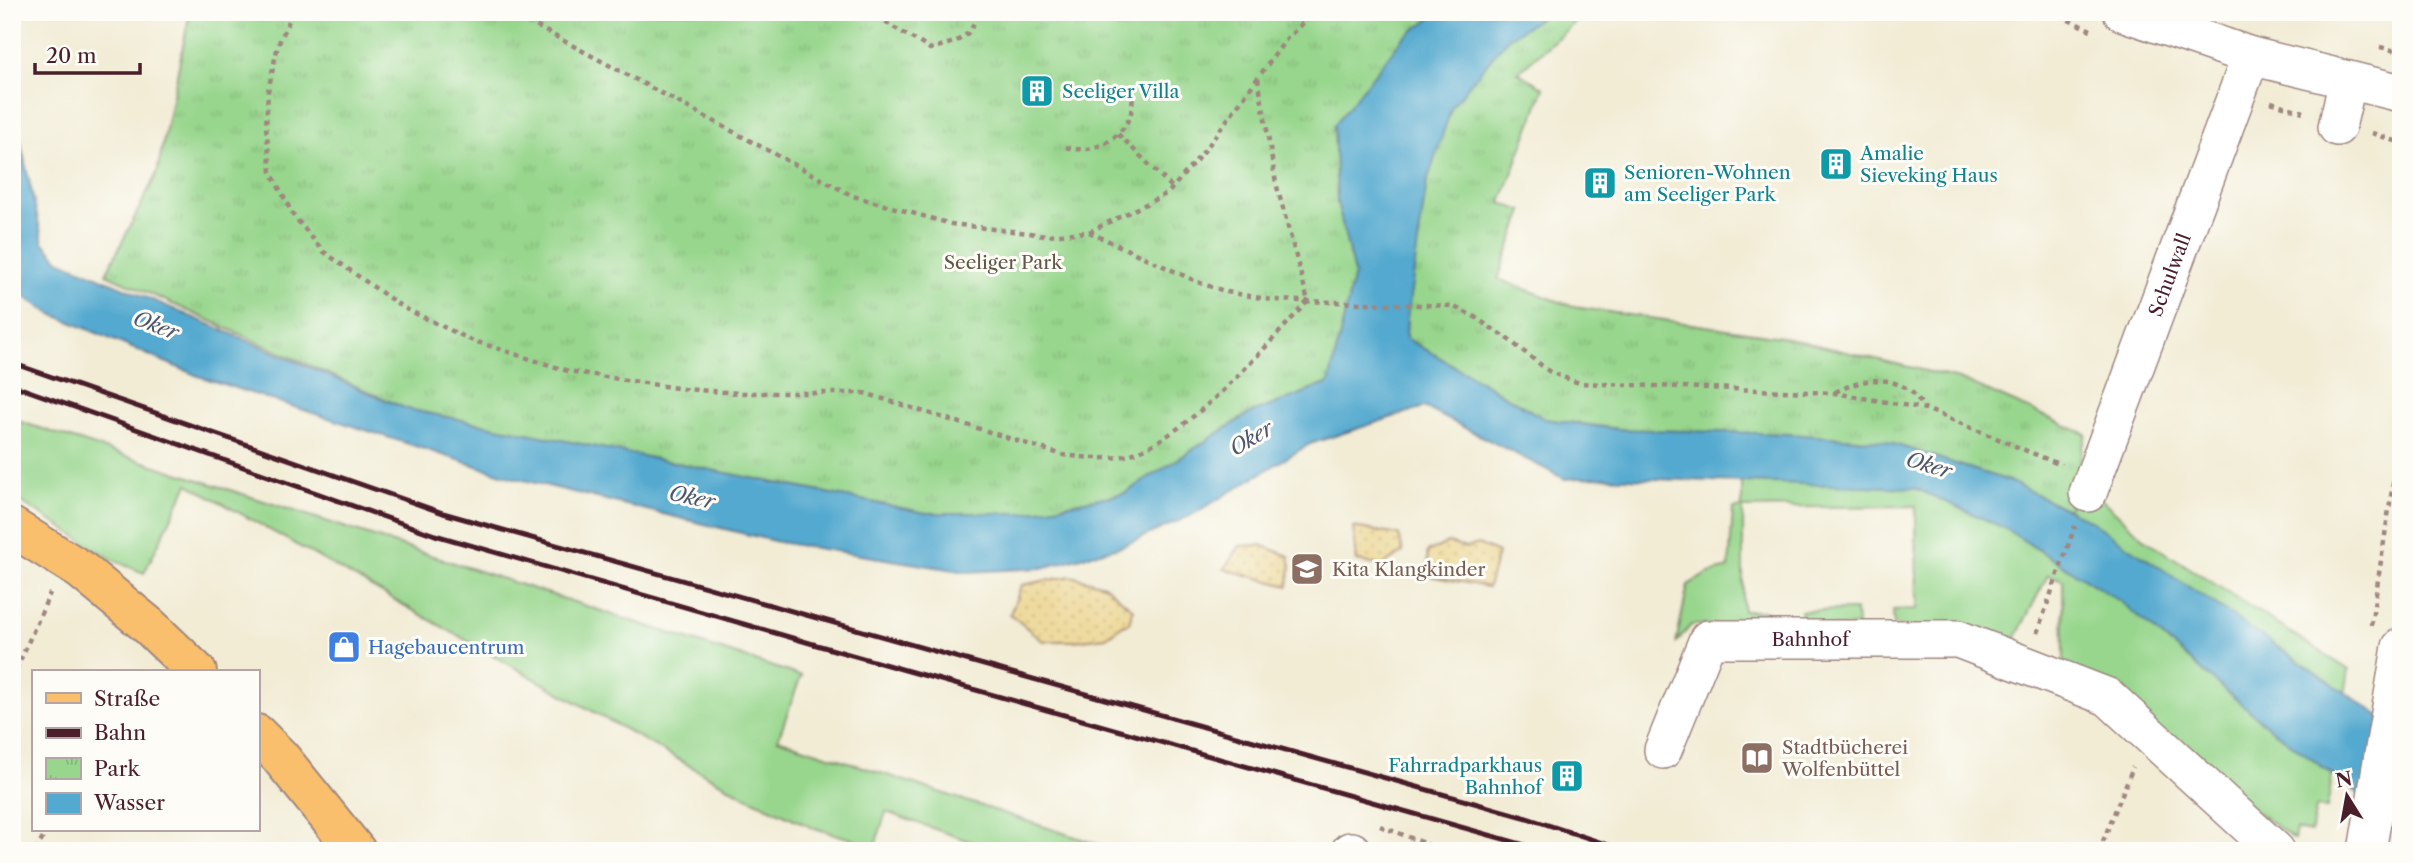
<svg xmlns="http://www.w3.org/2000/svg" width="2413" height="863" font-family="'Libre Caslon Text',serif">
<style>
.grass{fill:#97d68c;stroke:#707a5c;stroke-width:2}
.sand{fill:url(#sand-dots);stroke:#9c7c64;stroke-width:2}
.park{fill:url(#park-tufts);stroke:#707a5c;stroke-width:2}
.water{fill:#53a9cf;stroke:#4e647d;stroke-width:2}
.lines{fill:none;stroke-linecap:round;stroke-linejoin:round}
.minor-casing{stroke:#9e8680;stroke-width:40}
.major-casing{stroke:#9e8680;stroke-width:42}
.path{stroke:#9e8680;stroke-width:4.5;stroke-dasharray:5 5;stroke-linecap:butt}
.minor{stroke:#fff;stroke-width:37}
.major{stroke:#f9bf6c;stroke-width:38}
.rail{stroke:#4a1f2b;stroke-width:5}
.labels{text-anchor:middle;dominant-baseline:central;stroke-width:6;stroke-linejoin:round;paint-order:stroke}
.culture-label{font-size:19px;fill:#0d838f;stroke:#fdfcf7;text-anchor:start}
.park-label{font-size:19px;fill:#615648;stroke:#fdfcf7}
.street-label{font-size:19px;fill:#4a1f2b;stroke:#fdfcf7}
.education-label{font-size:19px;fill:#785e54;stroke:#fdfcf7;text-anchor:start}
.shop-label{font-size:19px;fill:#366cbe;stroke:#fdfcf7;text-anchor:start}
.water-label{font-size:21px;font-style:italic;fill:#4e566d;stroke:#fdfcf7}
</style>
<defs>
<pattern id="sand-dots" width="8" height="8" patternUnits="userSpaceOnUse" patternTransform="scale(1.75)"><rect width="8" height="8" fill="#eeda9e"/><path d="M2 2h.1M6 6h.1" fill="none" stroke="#cebb88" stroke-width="1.8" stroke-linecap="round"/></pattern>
<pattern id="park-tufts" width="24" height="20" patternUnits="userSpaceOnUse" patternTransform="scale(1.75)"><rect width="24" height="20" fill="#97d68c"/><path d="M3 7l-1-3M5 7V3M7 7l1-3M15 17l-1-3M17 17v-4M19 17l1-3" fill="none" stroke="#84b779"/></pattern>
</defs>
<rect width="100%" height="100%" fill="#fdfcf7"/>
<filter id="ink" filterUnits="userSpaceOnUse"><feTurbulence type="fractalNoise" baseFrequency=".0143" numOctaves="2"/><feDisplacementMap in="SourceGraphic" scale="14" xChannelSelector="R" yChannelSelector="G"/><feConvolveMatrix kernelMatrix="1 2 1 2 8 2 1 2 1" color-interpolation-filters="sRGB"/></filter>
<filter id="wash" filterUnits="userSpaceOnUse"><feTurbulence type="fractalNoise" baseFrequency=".00686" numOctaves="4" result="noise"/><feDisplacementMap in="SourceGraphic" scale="28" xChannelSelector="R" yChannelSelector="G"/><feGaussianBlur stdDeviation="1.57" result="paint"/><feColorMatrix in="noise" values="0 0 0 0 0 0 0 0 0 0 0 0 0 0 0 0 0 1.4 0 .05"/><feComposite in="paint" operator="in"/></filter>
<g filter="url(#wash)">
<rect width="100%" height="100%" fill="#f2ecd5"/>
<path class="grass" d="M 12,419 L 801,676 L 778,739 L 1118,851 L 998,851 L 886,812 L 875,846 L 811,827 L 747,797 L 708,776 L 188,484 L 144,573 L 113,560 L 12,496 Z
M 1742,447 L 2068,510 L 2074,486 L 2101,499 L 2146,540 L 2349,670 L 2327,808 L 2316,807 L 2311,832 L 2296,829 L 2294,839 L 2244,803 L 2064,664 L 2063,580 L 2048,575 L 2013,643 L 1894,625 L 1893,610 L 1917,609 L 1916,506 L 1743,508 L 1743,611 L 1766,611 L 1766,625 L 1691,625 L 1676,643 L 1688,585 L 1709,573 L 1729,568 L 1733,509 L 1742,507 Z
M 1856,610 L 1857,626 L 1801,626 L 1801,611 Z"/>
<path class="sand" d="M 1353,527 L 1399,535 L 1403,552 L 1382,566 L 1357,561 Z
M 1448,543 L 1466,548 L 1478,544 L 1498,553 L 1488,587 L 1429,576 L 1427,552 Z
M 1261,545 L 1289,556 L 1291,566 L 1288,586 L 1224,569 L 1240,546 Z
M 1071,576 L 1104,585 L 1133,609 L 1129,623 L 1123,625 L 1106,637 L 1073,641 L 1043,641 L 1010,614 L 1022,585 Z"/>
<path class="park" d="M 190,12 L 1587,12 L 1518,72 L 1544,88 L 1501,203 L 1523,211 L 1498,279 L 1574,307 L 1788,338 L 1959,379 L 2086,434 L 2068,510 L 2009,481 L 1545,419 L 1406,338 L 1329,383 L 1247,415 L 1125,493 L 1024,513 L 926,513 L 407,409 L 106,274 L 157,173 Z"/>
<path class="water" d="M 1439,12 L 1549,12 L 1507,39 L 1452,106 L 1427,182 L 1407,318 L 1406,338 L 1545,419 L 1617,429 L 1791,434 L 1885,441 L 2009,481 L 2091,521 L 2401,730 L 2401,825 L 2271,729 L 2121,602 L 2004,528 L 1915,488 L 1596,477 L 1565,479 L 1424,407 L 1310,444 L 1190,516 L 1122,546 L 1042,568 L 967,572 L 778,542 L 511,477 L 198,376 L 52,314 L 12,289 L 12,105 L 43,242 L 59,260 L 407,409 L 926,513 L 1024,513 L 1125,493 L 1247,415 L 1329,383 L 1354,274 L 1337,202 L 1334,125 L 1403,38 Z"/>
</g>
<g filter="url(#ink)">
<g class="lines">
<defs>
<g id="minor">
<path d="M 2122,12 L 2251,56 L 2401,93"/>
<path d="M 2337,127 L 2348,80"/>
<path id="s1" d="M 2088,493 L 2251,56"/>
<path id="s2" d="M 1663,750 L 1708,639 L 1958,639 L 2108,697 L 2276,851"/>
<path d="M 1350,851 L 1352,851"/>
<path d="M 2367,851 L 2401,647"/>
</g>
<path id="major" d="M 12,527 L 81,570 L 149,626 L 197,672
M 257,734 L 280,757 L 356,851"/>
</defs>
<use href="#minor" class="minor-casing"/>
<use href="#major" class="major-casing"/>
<path class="path" d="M 293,12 L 278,45 L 268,91 L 266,127 L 271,172 L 293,215 L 324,252 L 402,307 L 471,340 L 568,371 L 683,389 L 739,393 L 864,393 L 1063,455 C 1084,457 1108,461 1128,455 C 1190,436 1264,348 1308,301
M 510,12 L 853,196 L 951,224 L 1046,235 L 1089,232 L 1168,193 L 1205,150 L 1287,38 L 1315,12
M 868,12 L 930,49 C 953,42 973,41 976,12
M 2050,12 L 2091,30
M 2380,47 L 2401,52
M 1258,78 L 1276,183 L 1308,301
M 2271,102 L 2303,112
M 2372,133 L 2401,143
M 1118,134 L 1172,187
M 1066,147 C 1094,156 1127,137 1132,108 C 1133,100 1132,92 1132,85
M 1089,232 L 1200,283 L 1227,292 L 1272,300 L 1452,306 L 1475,317 L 1509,340 L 1550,372 L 1579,383 L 1835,393 L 1926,409 L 2061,465
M 1835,392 C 1860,381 1880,374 1906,388 C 1914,392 1920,402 1925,409
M 2371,625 L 2401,432
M 2037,633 L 2075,526
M 12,679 L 50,593
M 1380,826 L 1445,851
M 35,851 L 48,830
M 2099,851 L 2133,767"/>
<use href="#minor" class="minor"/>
<use href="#major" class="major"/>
<path class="rail" d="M 12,363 L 443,513 L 1524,817 L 1627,851
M 12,385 L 435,535 L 834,650 L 1546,851"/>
</g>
</g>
<defs>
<symbol id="building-square" viewBox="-11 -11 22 22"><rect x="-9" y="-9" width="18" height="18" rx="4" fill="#0f9aa8" stroke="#fdfcf7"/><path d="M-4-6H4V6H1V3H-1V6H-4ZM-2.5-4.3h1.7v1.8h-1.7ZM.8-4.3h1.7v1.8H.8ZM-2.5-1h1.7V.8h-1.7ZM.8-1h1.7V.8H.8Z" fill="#fff"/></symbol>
<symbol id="school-square" viewBox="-11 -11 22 22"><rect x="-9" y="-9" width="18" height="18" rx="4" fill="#8d6e63" stroke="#fdfcf7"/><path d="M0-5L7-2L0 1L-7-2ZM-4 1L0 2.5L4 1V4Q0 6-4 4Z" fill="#fff"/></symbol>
<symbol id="shop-square" viewBox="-11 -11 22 22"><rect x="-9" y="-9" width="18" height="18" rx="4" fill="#3f7fe0" stroke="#fdfcf7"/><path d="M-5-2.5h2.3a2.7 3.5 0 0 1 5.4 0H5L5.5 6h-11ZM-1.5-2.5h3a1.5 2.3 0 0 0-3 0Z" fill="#fff"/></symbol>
<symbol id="library-square" viewBox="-11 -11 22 22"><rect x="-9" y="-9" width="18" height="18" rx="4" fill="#8d6e63" stroke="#fdfcf7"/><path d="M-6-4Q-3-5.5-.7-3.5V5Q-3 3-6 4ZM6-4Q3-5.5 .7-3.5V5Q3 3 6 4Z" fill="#fff"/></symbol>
</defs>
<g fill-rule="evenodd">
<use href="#building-square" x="1018" y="72" width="38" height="38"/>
<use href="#building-square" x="1817" y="145" width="38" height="38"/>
<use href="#building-square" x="1581" y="164" width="38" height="38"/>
<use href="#school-square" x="1288" y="550" width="38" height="38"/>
<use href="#shop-square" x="325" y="628" width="38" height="38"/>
<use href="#library-square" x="1738" y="739" width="38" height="38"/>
<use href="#building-square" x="1548" y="757" width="38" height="38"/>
</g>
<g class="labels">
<g class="culture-label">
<text x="1062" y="91">Seeliger Villa</text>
<text x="1860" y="153">Amalie<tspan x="1860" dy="22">Sieveking Haus</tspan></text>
<text x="1624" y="172">Senioren-Wohnen<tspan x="1624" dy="22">am Seeliger Park</tspan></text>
<text x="1542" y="765" text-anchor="end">Fahrradparkhaus<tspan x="1542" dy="22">Bahnhof</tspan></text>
</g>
<g class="park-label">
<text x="1003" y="262">Seeliger Park</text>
</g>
<g class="street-label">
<text stroke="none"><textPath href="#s1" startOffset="233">Schulwall</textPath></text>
<text stroke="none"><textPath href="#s2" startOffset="222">Bahnhof</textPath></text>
</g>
<g class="education-label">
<text x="1332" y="569">Kita Klangkinder</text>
<text x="1782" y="747">Stadtbücherei<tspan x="1782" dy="22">Wolfenbüttel</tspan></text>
</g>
<g class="shop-label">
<text x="368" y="647">Hagebaucentrum</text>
</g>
<g class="water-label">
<text transform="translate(156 325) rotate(21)">Oker</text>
<text transform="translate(1251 438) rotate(-31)">Oker</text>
<text transform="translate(1929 465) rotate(17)">Oker</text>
<text transform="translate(692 497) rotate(12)">Oker</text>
</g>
</g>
<rect width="2413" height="863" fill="none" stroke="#fdfcf7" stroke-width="42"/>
<rect x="32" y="670" width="228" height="161" fill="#fdfcf7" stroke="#b5a4a5" stroke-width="2"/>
<rect x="46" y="693" width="35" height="10" fill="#f9bf6c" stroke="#b5a4a5" stroke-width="2"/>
<text x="94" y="706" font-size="21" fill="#4a1f2b">Straße</text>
<rect x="46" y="728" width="35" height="10" fill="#4a1f2b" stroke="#b5a4a5" stroke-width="2"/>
<text x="94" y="740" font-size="21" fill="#4a1f2b">Bahn</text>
<rect x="46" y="758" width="35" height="21" fill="url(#park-tufts)" stroke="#b5a4a5" stroke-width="2"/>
<text x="94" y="776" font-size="21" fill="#4a1f2b">Park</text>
<rect x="46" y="793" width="35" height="21" fill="#53a9cf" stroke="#b5a4a5" stroke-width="2"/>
<text x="94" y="810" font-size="21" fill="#4a1f2b">Wasser</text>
<g transform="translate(2347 796) rotate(349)" stroke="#fdfcf7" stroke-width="5" paint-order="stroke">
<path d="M0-5L12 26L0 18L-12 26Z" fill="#4a1f2b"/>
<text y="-10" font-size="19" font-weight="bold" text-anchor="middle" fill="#4a1f2b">N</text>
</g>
<path d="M35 63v10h105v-10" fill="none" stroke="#4a1f2b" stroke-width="3.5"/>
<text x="46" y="63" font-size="21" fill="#4a1f2b" stroke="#fdfcf7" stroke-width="5" paint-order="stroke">20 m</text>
</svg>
